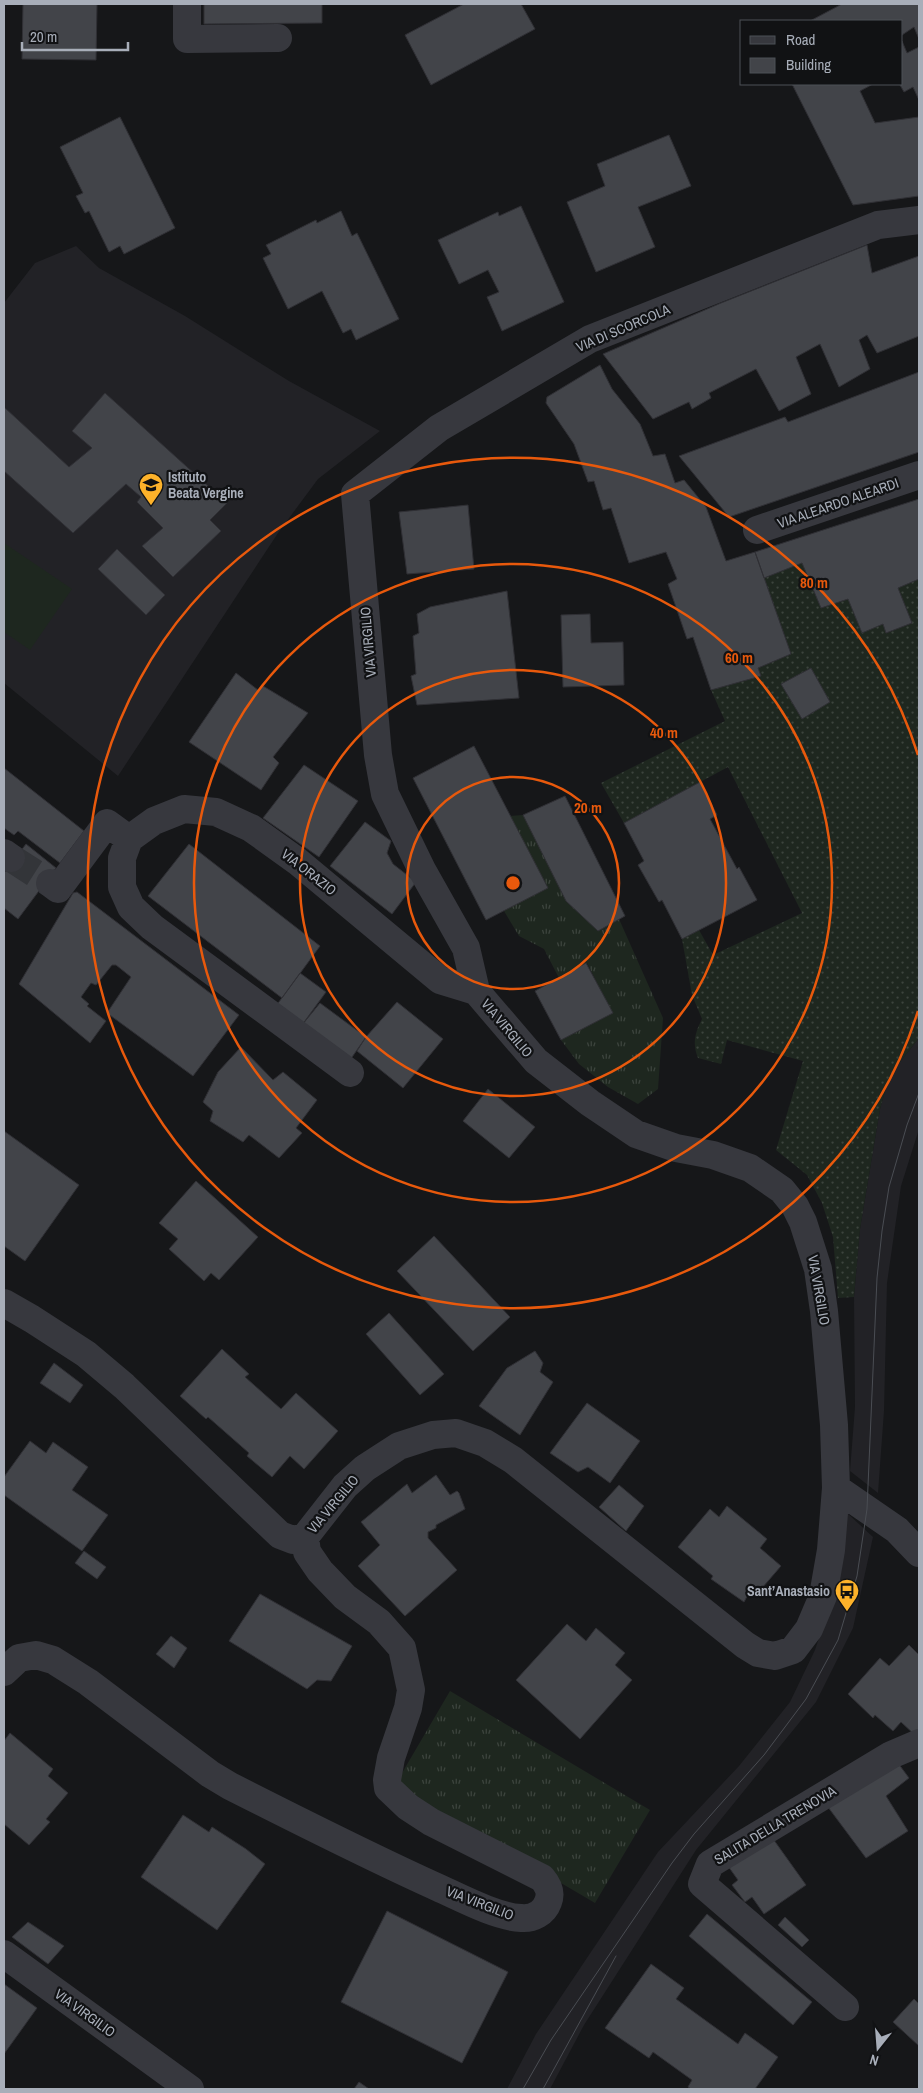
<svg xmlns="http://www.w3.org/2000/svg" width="923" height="2093" font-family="'Archivo Narrow',sans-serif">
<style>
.built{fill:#222226}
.grass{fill:url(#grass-tufts)}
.garden{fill:url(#garden-dots);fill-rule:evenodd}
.pitch{fill:#1e271f}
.building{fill:#424449;stroke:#303035}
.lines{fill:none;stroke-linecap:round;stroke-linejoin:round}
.minor-tunnel{stroke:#333539;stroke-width:28;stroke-dasharray:28 14;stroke-linecap:butt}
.minor{stroke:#37383e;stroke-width:28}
.tram{stroke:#4a4d53;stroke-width:1}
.ring{fill:none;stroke:#e8590c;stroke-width:2.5}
.labels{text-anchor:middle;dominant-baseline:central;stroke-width:4.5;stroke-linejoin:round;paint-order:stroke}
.street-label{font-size:14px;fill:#a8aeb9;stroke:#111214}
.poi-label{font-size:14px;font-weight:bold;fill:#a8aeb9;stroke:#111214;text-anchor:start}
.centre{fill:#e8590c;stroke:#111214;stroke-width:2.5}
.ring-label{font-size:15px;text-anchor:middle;font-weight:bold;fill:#e8590c;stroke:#111214;stroke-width:4.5;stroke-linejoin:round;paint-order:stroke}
</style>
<defs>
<pattern id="grass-tufts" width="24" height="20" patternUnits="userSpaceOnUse" patternTransform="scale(1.25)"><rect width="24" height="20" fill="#1e271f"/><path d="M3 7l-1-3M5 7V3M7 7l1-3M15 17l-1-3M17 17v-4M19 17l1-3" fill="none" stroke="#3c443d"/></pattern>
<pattern id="garden-dots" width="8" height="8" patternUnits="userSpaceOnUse" patternTransform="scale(1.25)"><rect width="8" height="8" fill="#1e271f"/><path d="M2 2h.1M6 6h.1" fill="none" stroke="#3c443d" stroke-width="1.8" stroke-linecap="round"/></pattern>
</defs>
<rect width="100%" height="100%" fill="#161719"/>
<path class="built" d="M 76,246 L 99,268 L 185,316 L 289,381 L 380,431 L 318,479 L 278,533 L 118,776 L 4,683 L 4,303 L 35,263 Z
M 919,1038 L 919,1129 L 901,1186 L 887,1283 L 884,1411 L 878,1493 L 850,1471 L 855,1407 L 854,1297 L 860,1229 L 880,1109 L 886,1088 L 896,1067 Z
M 846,1512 L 873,1537 L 853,1628 L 816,1702 L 696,1850 L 584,2025 L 550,2089 L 507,2089 L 536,2034 L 658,1852 L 739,1766 L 790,1702 L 815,1650 L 841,1572 Z"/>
<path class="grass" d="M 523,815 L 566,901 L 598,931 L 619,919 L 663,1018 L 658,1089 L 638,1104 L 608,1087 L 579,1064 L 561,1040 L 612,1013 L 587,963 L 559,978 L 544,949 L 519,936 L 504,911 L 510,816 Z
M 450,1691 L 650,1810 L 595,1903 L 395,1785 Z"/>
<path class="garden" d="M 802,563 L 821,608 L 848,599 L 883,624 L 887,633 L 912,623 L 898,588 L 919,579 L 919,1038 L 896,1067 L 886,1088 L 880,1109 L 860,1229 L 854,1297 L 838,1298 L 833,1237 L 822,1203 L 807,1175 L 776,1150 L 803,1061 L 727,1040 L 721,1064 L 698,1058 C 692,1043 695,1033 702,1019 L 692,995 L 682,939 L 699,930 L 713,955 L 802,913 L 728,767 L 624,823 L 601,783 L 725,721 L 711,690 L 760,676 L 758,668 L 791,654 L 764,578 ZM 811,668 L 830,702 L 802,719 L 781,684 Z"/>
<path class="pitch" d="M 4,543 L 72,589 L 30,650 L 4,632 Z"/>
<path class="building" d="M 23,4 L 97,4 L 96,60 L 22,59 Z
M 204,4 L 322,4 L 322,23 L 204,24 Z
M 464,4 L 521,4 L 535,29 L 431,85 L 405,35 Z
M 842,4 L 919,4 L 919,39 L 914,27 L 902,35 L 902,21 L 810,21 Z
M 902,41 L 907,53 L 919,47 L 919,100 L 913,87 L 904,92 L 900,85 Z
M 792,84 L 873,84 L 860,91 L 875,123 L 919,117 L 919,196 L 853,205 Z
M 120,117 L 175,228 L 124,254 L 120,246 L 109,252 L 89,211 L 85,213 L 76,196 L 83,193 L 60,147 Z
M 669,135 L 691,186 L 638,207 L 655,247 L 596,272 L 567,202 L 605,186 L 597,164 Z
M 521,206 L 564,302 L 502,331 L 487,297 L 499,292 L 488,270 L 459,284 L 438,240 L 498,212 L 499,216 Z
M 341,211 L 352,236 L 357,233 L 399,319 L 356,340 L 351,329 L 343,333 L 322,291 L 288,309 L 263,258 L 271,254 L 266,245 L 316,220 L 317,223 Z
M 867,245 L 872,273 L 919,256 L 919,336 L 877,353 L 867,335 L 859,340 L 870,369 L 839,387 L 820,344 L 796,357 L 811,394 L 779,411 L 756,369 L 709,393 L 711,398 L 692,409 L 689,402 L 653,419 L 603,354 L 721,303 Z
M 600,365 L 612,389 L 640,424 L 653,456 L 665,454 L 675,483 L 684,480 L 706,507 L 726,561 L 755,552 L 791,654 L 758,668 L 761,676 L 711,690 L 693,637 L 687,639 L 668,584 L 677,579 L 666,552 L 629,563 L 611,508 L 603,510 L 594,481 L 588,482 L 574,444 L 546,403 L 547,397 Z
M 919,372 L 919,452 L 729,517 L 679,456 L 785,417 L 788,422 Z
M 105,393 L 227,503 L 210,520 L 221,531 L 173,577 L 142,546 L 163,528 L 137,502 L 141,497 L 126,484 L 73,533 L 4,471 L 4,407 L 69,467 L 92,448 L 72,431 Z
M 919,499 L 919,579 L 898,588 L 912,623 L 886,633 L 883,624 L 862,633 L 848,599 L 821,608 L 802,563 L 764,578 L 755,552 Z
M 468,505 L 474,569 L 407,574 L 399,512 Z
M 117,549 L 165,595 L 146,615 L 98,569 Z
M 507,591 L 519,698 L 417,705 L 411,676 L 416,674 L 413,636 L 419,633 L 417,614 L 430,607 Z
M 590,614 L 591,643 L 623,642 L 624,685 L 563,687 L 561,615 Z
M 811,668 L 830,702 L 802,719 L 781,684 Z
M 236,673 L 258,690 L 263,686 L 308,713 L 273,757 L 279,763 L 261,790 L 189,742 Z
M 474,746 L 548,888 L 486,920 L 413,778 Z
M 304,765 L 358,801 L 319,857 L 263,818 Z
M 4,768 L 84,831 L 60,863 L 18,831 L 14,835 L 4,828 Z
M 700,782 L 717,815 L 710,819 L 737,869 L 739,867 L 757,900 L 682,939 L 662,900 L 659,902 L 638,865 L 644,861 L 624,823 Z
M 565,796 L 625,916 L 598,931 L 566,901 L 523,815 Z
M 365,822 L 391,841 L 387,853 L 393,864 L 416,882 L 392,914 L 330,866 Z
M 26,844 L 56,868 L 18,919 L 4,908 L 4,873 Z
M 189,844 L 320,946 L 282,998 L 148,896 Z
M 77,892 L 239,1015 L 193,1076 L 107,1013 L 131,977 L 116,965 L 112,965 L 96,985 L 91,983 L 81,997 L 89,1004 L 87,1006 L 106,1021 L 90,1043 L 19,984 L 73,893 Z
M 586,963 L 613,1013 L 561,1040 L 535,991 Z
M 300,973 L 326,992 L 302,1025 L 276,1006 Z
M 397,1002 L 443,1039 L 403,1088 L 357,1051 L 366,1037 Z
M 320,1003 L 366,1037 L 350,1060 L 302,1025 Z
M 241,1047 L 273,1080 L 283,1072 L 317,1100 L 296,1128 L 302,1133 L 279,1158 L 249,1135 L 243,1142 L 210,1121 L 213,1111 L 203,1102 L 218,1072 Z
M 488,1089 L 535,1127 L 509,1158 L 463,1121 Z
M 4,1131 L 79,1185 L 25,1261 L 4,1246 Z
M 196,1181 L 258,1237 L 219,1280 L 211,1273 L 204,1281 L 169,1249 L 178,1239 L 159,1223 Z
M 434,1236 L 510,1317 L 473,1351 L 397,1271 Z
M 389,1313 L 444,1374 L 420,1395 L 366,1334 Z
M 222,1349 L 249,1374 L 245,1377 L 281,1409 L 296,1393 L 338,1431 L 304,1469 L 290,1456 L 272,1477 L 247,1456 L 249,1453 L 208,1417 L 206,1419 L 180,1396 Z
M 535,1351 L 543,1363 L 540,1372 L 553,1382 L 520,1435 L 479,1406 L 507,1368 Z
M 54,1363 L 83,1385 L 70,1403 L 40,1383 Z
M 587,1403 L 640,1441 L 610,1483 L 588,1467 L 578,1472 L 550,1453 Z
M 30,1441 L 46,1453 L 53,1442 L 88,1467 L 72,1490 L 108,1515 L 82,1551 L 4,1495 L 4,1477 Z
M 436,1475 L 450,1495 L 457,1491 L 459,1493 L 465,1509 L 436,1525 L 436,1528 L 428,1532 L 428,1538 L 457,1570 L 405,1616 L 358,1566 L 380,1545 L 361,1522 L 407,1484 L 412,1493 Z
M 619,1485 L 644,1506 L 626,1531 L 599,1507 Z
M 727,1506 L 767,1539 L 760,1548 L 781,1566 L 756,1595 L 751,1589 L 744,1602 L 711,1579 L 713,1576 L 678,1547 L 710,1509 L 719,1517 Z
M 84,1551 L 106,1567 L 97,1579 L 75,1563 Z
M 260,1594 L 352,1646 L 331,1681 L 317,1680 L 307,1689 L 229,1641 Z
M 567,1624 L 586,1641 L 596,1628 L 625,1653 L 615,1665 L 632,1680 L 580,1739 L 516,1680 Z
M 171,1636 L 187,1648 L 174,1668 L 156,1654 Z
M 909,1645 L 919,1655 L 919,1732 L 916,1736 L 901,1722 L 893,1731 L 875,1715 L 873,1718 L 848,1694 L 880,1658 L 889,1666 Z
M 10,1733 L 53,1769 L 48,1776 L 68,1793 L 46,1819 L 50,1822 L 29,1845 L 4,1824 L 4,1741 Z
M 895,1759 L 909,1778 L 886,1796 L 908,1831 L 866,1858 L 825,1803 Z
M 183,1815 L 209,1832 L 212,1827 L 246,1849 L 265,1864 L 217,1930 L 141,1877 Z
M 771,1836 L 806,1885 L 764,1914 L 752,1897 L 745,1902 L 732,1885 L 738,1880 L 728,1866 Z
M 387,1911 L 508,1972 L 462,2063 L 341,2002 Z
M 707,1914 L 812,2002 L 793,2025 L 689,1936 Z
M 785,1917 L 809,1940 L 802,1947 L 778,1925 Z
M 28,1922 L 64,1946 L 48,1964 L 12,1937 Z
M 651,1964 L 684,1988 L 676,1999 L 738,2044 L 745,2033 L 778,2057 L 755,2089 L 691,2089 L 688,2087 L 692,2080 L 653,2052 L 649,2058 L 605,2028 Z
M 4,1984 L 37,2008 L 4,2054 Z
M 914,1999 L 919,2004 L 919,2046 L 893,2022 Z
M 359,2082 L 369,2089 L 354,2089 Z"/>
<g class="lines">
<path class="minor-tunnel" d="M 11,858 L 50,883"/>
<path class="minor" d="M 187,4 L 187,39 L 278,38
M 757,530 L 919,475
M 4,853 L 11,858
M 50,883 L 58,889 L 107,823 L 129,839
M 350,1073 L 152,927 L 131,907 L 122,887 L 122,858 L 129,839 L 154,821 L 184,809 L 216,812 L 251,828 L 297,861 L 440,980 L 476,991
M 4,1303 L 32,1319 L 86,1354 L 124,1386 L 280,1535 L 293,1540 L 305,1537 L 345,1486 L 365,1468 L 399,1446 L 433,1435 L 456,1433 L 485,1443 L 513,1460 L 745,1645 L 758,1653 L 775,1656 L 793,1650 L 809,1629 L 823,1596 L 831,1550 L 836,1488 L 834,1425 L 824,1311 L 818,1269 L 803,1222 L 795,1206 L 782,1190 L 750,1168 L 713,1155 L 676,1148 L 636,1134 L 590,1103 L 536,1061 L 476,991 L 466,948 L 422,870 L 385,794 L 378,755 L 355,494 L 439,428 L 590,339 L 878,225 L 919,220
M 836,1488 L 897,1530 L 919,1553
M 4,1672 L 19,1658 L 36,1655 L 53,1660 L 88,1682 L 210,1774 L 230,1786 C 299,1821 368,1856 439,1888 C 461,1898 497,1917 521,1918 C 533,1919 544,1913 548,1902 C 552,1892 548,1885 542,1878 L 431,1822 L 408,1807 L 388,1788 L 387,1780 L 391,1758 L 408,1708 L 411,1690 L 402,1648 L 379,1622 L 345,1597 L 320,1571 L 307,1552 L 305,1537
M 4,1954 L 190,2089
M 845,2007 L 702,1884 L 710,1864 L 891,1755 L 919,1743"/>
<path class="tram" d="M 523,2089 L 551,2040 L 672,1863 L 694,1834 L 764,1755 L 806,1699 L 838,1640 L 857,1576 L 867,1509 L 877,1278 L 882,1231 L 889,1187 L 907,1125 L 919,1093
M 543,2089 L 616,1956"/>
</g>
<g class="ring">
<circle cx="513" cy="883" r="106"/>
<circle cx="513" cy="883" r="213"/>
<circle cx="513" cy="883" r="319"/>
<path d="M918 1011A425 425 0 1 1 918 755"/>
</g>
<defs>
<symbol id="school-pin" viewBox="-11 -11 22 30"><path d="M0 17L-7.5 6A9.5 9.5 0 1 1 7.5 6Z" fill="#fdb22a" stroke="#111214"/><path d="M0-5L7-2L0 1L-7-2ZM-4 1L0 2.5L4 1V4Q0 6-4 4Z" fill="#111"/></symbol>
<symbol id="bus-pin" viewBox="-11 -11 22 30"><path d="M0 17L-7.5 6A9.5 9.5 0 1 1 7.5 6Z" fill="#fdb22a" stroke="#111214"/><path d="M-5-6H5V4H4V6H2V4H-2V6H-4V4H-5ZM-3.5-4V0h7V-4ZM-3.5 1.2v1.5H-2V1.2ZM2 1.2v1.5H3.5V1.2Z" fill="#111"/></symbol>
</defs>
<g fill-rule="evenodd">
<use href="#school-pin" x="137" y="471" width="28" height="38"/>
<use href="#bus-pin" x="833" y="1577" width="28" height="38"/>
</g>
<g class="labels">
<g class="street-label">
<text transform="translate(623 328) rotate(-23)">VIA DI SCORCOLA</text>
<text transform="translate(838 503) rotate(-19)">VIA ALEARDO ALEARDI</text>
<text transform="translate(368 642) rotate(-95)">VIA VIRGILIO</text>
<text transform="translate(309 872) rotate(38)">VIA ORAZIO</text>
<text transform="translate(507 1028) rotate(50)">VIA VIRGILIO</text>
<text transform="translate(819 1290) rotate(80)">VIA VIRGILIO</text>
<text transform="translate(333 1504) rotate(-50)">VIA VIRGILIO</text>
<text transform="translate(775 1825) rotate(-31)">SALITA DELLA TRENOVIA</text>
<text transform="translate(480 1903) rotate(21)">VIA VIRGILIO</text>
<text transform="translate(85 2013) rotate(36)">VIA VIRGILIO</text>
</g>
<g class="poi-label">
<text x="168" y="477">Istituto<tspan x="168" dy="16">Beata Vergine</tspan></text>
<text x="830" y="1591" text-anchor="end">Sant’Anastasio</text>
</g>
</g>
<circle cx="513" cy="883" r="8" class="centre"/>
<g class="ring-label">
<text x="814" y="588">80 m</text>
<text x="739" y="663">60 m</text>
<text x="664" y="738">40 m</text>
<text x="588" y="813">20 m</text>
</g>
<rect width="923" height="2093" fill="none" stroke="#a8aeb9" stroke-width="10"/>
<rect x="740" y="20" width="162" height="65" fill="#111214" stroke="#4d5056"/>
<rect x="750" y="36" width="25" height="8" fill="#37383e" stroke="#4d5056"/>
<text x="786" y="45" font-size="15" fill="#a8aeb9">Road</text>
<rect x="750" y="58" width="25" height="15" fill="#424449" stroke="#4d5056"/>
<text x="786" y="70" font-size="15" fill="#a8aeb9">Building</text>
<g transform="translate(878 2048) rotate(197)" stroke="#111214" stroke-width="4" paint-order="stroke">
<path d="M0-4L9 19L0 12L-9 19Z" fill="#a8aeb9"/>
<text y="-8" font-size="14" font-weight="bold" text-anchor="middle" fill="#a8aeb9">N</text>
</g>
<path d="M22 42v8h106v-8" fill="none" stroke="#a8aeb9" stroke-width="2.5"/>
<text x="30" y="42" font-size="15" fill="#a8aeb9" stroke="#111214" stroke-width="4" paint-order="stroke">20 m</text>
</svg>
